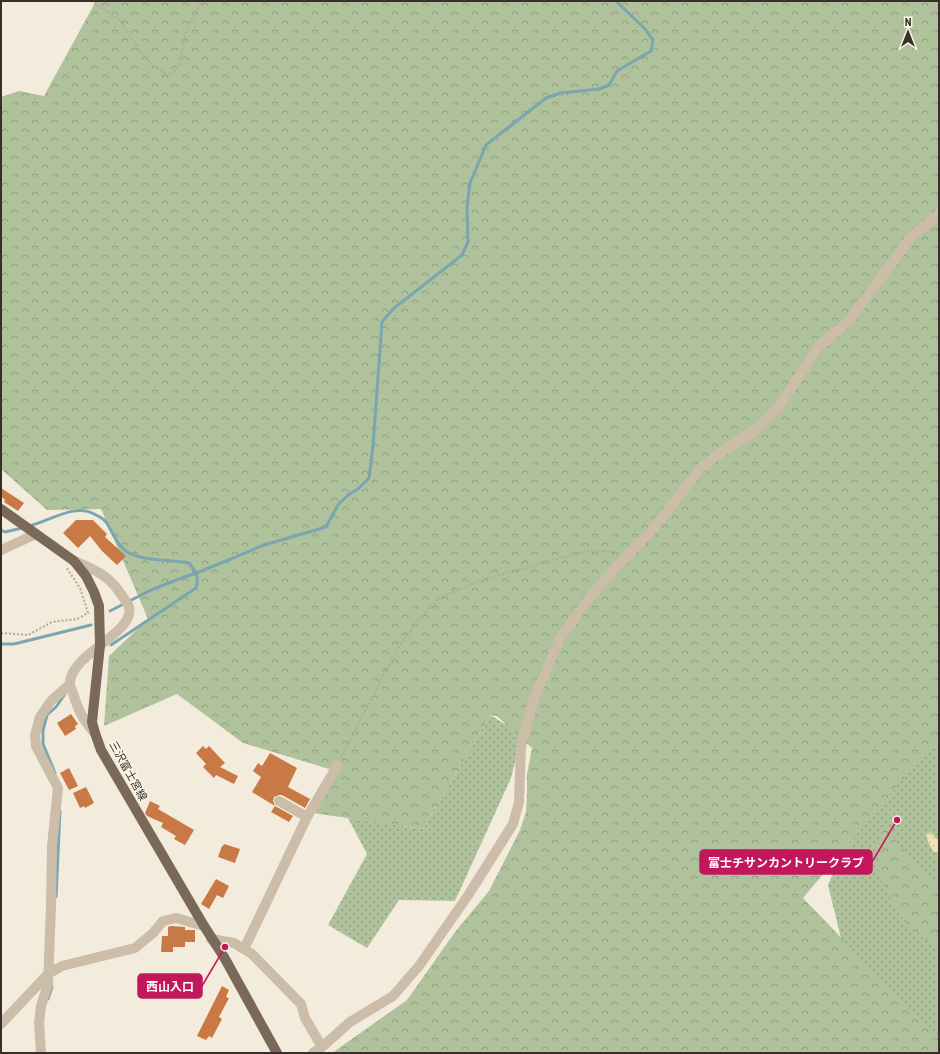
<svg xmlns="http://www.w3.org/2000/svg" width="940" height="1054" font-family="'Roboto Condensed','Noto Sans JP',sans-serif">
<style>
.grass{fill:url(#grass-dots)}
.forest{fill:url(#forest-crowns)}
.sand{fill:url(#sand-dots)}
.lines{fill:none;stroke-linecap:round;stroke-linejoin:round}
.stream{stroke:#7ba5b0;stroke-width:3}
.building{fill:#c87945}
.path{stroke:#b7a892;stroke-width:2;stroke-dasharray:2 2;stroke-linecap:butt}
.minor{stroke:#cbbda8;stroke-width:10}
.major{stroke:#7a6959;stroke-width:10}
.labels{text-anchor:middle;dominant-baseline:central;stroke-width:3.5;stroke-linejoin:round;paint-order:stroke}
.street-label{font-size:11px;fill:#382f28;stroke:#faf5e9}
.leader{fill:none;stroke:#c2185b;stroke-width:1.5}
.callout-dot{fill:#c2185b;stroke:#faf5e9;stroke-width:1.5}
.callout{fill:#c2185b;stroke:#c2185b;stroke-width:1.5}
.callout-label{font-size:12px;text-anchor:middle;font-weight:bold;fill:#fff}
</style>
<defs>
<pattern id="grass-dots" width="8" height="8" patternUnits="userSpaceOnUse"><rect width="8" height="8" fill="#afc29c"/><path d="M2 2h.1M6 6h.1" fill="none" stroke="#8f9e7f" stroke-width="1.8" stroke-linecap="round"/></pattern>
<pattern id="forest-crowns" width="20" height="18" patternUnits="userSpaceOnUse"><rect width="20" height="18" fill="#afc29c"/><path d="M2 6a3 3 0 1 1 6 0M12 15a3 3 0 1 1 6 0" fill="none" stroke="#8f9e7f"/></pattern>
<pattern id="sand-dots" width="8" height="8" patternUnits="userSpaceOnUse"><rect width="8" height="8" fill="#eee3b2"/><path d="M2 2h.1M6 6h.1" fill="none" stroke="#cdc399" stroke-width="1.8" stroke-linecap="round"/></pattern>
</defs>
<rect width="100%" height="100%" fill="#f3ecdc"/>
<path class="grass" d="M 939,710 L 939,1053 L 869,1053 L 828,885 L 882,755 Z
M 490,715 L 522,734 L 511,778 L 455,901 L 399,900 L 367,948 L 328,925 L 367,854 L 348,818 L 423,829 Z"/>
<path class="forest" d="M 96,1 L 939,1 L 939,737 L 803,898 L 939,1039 L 939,1053 L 332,1053 L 407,1000 L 455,932 L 489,891 L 520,830 L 526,812 L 527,798 L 527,774 L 532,748 L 497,716 L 490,715 L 423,829 L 313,813 L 339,772 L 243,743 L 177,694 L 104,726 L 109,656 L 148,619 L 101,509 L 47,510 L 1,469 L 1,97 L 19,91 L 44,96 Z
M 885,826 L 916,865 L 939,887 L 939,950 L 906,925 L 878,875 L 876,847 Z"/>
<path class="sand" d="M 930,832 L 939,841 L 939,852 L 934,852 L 929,844 L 926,835 Z"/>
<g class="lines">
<path class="stream" d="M 29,526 C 51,521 75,502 96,515 C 102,518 106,520 109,527 C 114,536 120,549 129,553 C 148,562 169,559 189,563 C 195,571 200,578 196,588 L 111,645
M 1,530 L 5,532 L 22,528
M 110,611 L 151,590 L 184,577 L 197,573 L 264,545 L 326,527 L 338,505 L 348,495 L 358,489 L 369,478 L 373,446 L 382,322 L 393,309 L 462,255 L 468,242 L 467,207 L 470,183 L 486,145 L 546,98 L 561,93 L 599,89 L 609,85 L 617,71 L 651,51 L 653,40 L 645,29 L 616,1
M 1,644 L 14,644 L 91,625
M 55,773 L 43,744 L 43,730 L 47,715 L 56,707 L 65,694
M 56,897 L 60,811
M 48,999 L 52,987"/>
</g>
<path class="building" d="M 1,488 L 24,503 L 18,511 L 4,502 L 5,500 L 1,496 Z
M 76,520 L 93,520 L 107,534 L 105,537 L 126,556 L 117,565 L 102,551 L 90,536 L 78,548 L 63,533 Z
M 71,714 L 78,724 L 75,726 L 76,729 L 65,736 L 57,723 Z
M 203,746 L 206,749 L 209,746 L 225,763 L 220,767 L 238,776 L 234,784 L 216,775 L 214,778 L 203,767 L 206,764 L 196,753 Z
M 270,753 L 297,768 L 288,787 L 310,799 L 305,808 L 282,795 L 279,795 L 274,797 L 273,801 L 275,806 L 293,816 L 289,822 L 271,812 L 275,806 L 252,792 L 261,777 L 253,771 L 258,763 L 262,766 Z
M 69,768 L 78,786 L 69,790 L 60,773 Z
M 86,787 L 94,803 L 85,808 L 84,806 L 80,808 L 73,793 Z
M 150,801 L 160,806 L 158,809 L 194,830 L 185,845 L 174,839 L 176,836 L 161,827 L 163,823 L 147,816 L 145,813 Z
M 224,844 L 240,849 L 235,863 L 218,857 L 222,846 L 223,846 Z
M 216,879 L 229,886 L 223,898 L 217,895 L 209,909 L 201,904 Z
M 171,926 L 185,927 L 185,930 L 195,930 L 195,942 L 185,942 L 185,947 L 173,947 L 173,952 L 161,952 L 162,936 L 168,936 L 168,927 Z
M 222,986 L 229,990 L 226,997 L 229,998 L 219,1017 L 222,1019 L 212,1038 L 209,1036 L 206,1040 L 197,1036 Z"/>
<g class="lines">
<path class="path" d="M 91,1 L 120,20 L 134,42 L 150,63 L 164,73 L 173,74 L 179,64 L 187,28 L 202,1
M 1,633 L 28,635 L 52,622 L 77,619 L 88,613 L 80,588 L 66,567
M 341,758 L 397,649 L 420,618 L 439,598 L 479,581 L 560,558 L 588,551 L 616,552"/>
<path class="minor" d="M 1,550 L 36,534
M 74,561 C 96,570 110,576 123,597 C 125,600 128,604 129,607 C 136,633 69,654 70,684 C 70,687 72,691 73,693 C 78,710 83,720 95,733
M 279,801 L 307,817
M 211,939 L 234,943 L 252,954 L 301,1004 L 305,1018 L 322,1047
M 244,949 L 307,817 L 337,766
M 1,1024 L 48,974 L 62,966 L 135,948 L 153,933 L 163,921 L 176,918 L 204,926
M 41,1053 L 39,1023 L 41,1006 L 48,984 L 51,906 L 52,846 L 58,788 L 36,746 L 35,735 L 40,717 L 51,701 L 70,684
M 313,1053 L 322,1047 L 350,1022 L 393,996 L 419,966 L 469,894 L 513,824 L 519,802 L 521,747 L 533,701 L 560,638 L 591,596 L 617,566 L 655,527 L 699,470 L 713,458 L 758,428 L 778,408 L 818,347 L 850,320 L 910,238 L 939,213"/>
<path class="major" d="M 1,509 L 74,561 L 86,576 L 94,592 L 99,606 L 100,645 L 92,722 L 95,733 L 101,750 L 204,926 L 224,957 L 277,1053"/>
</g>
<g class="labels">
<g class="street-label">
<text transform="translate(128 771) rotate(61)">三沢富士宮線</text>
</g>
</g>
<path class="leader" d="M897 820L872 862M225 947L202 986"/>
<g class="callout-dot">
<circle cx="897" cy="820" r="4"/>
<circle cx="225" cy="947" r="4"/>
</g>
<g class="callout">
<rect x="700" y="850" width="172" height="24" rx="4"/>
<rect x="138" y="974" width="64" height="24" rx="4"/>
</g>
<g class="callout-label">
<text x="786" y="867">富士チサンカントリークラブ</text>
<text x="170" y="991">西山入口</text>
</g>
<rect width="940" height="1054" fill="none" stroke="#382f28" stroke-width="4"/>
<g transform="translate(908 32)" stroke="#faf5e9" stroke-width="3" paint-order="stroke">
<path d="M0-3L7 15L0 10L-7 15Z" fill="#382f28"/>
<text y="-6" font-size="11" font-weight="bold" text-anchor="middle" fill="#382f28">N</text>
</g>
</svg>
